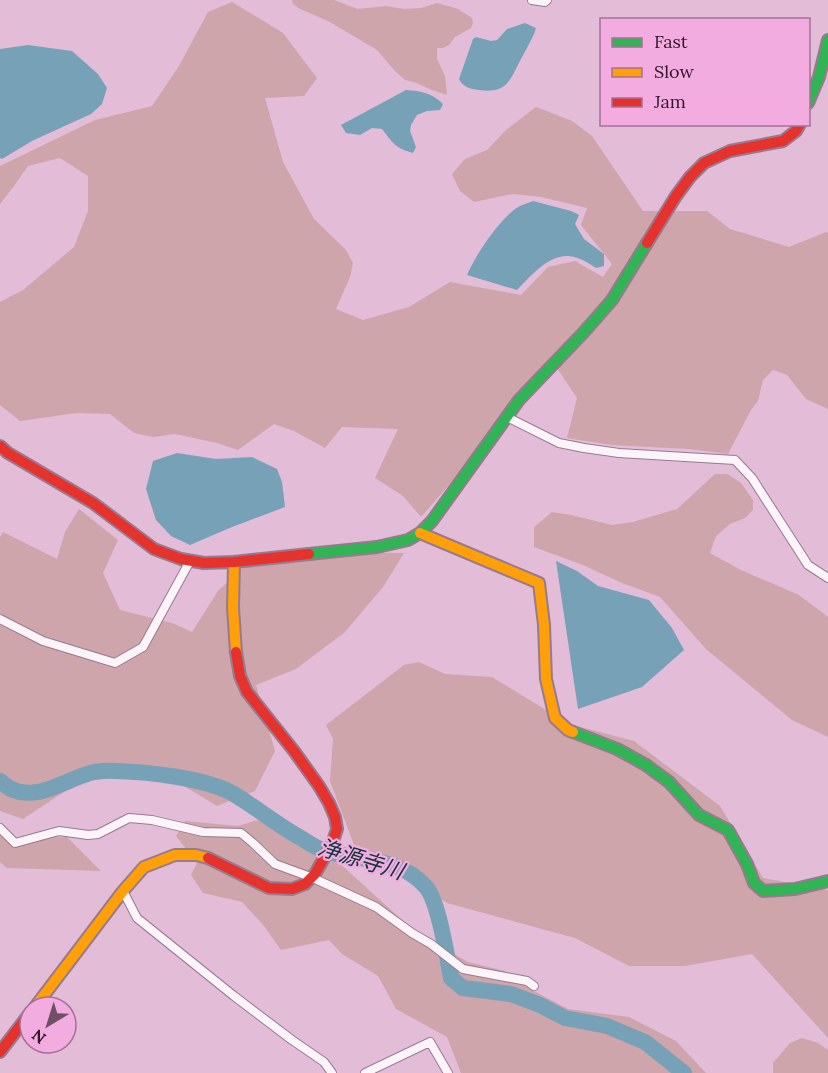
<svg xmlns="http://www.w3.org/2000/svg" width="828" height="1073" font-family="Lora,'Noto Sans JP',serif">
<style>
.green{fill:#cda5ab}
.water{fill:#77a1b7}
.lines{fill:none;stroke-linecap:round;stroke-linejoin:round}
.river{stroke:#77a1b7;stroke-width:16}
.street-casing{stroke:#987a8f;stroke-width:10}
.fast-casing{stroke:#987a8f;stroke-width:14}
.slow-casing{stroke:#987a8f;stroke-width:14}
.jam-casing{stroke:#987a8f;stroke-width:14}
.street{stroke:#fbf5f9;stroke-width:8}
.fast{stroke:#30b455;stroke-width:10}
.slow{stroke:#ff9f0a;stroke-width:10}
.jam{stroke:#e5322d;stroke-width:10}
.labels{text-anchor:middle;dominant-baseline:central;stroke-width:4.5;stroke-linejoin:round;paint-order:stroke}
.water-label{font-size:22px;font-style:italic;fill:#10353e;stroke:#f3acdf}
</style>
<rect width="100%" height="100%" fill="#e3bcd8"/>
<path class="green" d="M 292,0 L 334,0 L 358,9 L 386,6 L 404,9 L 421,8 L 437,3 L 458,9 L 472,18 L 473,23 L 471,28 L 455,37 L 449,45 L 443,48 L 437,48 L 437,59 L 445,76 L 447,95 L 432,90 L 414,82 L 405,80 L 394,70 L 377,50 L 328,21 L 300,9 L 293,4 Z
M 232,2 L 283,33 L 317,78 L 304,96 L 265,98 L 283,162 L 314,219 L 346,250 L 353,263 L 350,277 L 336,309 L 363,320 L 409,307 L 450,282 L 521,295 L 548,267 L 575,261 L 603,277 L 612,264 L 581,225 L 587,208 L 541,197 L 513,194 L 474,202 L 460,191 L 452,174 L 465,159 L 487,150 L 506,130 L 536,107 L 572,121 L 592,136 L 643,211 L 707,211 L 730,229 L 789,247 L 826,232 L 828,233 L 828,409 L 806,399 L 787,375 L 773,370 L 763,380 L 758,401 L 751,410 L 728,454 L 689,449 L 611,445 L 567,438 L 577,398 L 551,359 L 511,400 L 477,453 L 421,517 L 403,496 L 375,478 L 398,429 L 342,427 L 325,448 L 294,431 L 274,424 L 238,450 L 217,443 L 175,434 L 153,437 L 134,433 L 110,414 L 77,413 L 20,421 L 0,405 L 0,302 L 23,290 L 74,247 L 88,211 L 88,176 L 60,158 L 28,166 L 14,186 L 0,204 L 0,166 L 95,120 L 152,106 L 179,66 L 208,12 Z
M 715,474 L 727,474 L 741,483 L 753,500 L 753,510 L 745,518 L 730,524 L 716,536 L 710,553 L 741,570 L 799,595 L 828,617 L 828,737 L 792,720 L 706,649 L 660,597 L 622,583 L 583,565 L 534,547 L 534,527 L 552,512 L 571,515 L 612,525 L 633,522 L 677,509 Z
M 79,509 L 118,540 L 103,573 L 120,610 L 172,623 L 192,632 L 218,591 L 247,564 L 304,552 L 404,553 L 383,587 L 345,632 L 296,669 L 256,685 L 275,751 L 255,791 L 217,806 L 151,766 L 91,774 L 23,819 L 0,811 L 0,537 L 3,532 L 57,559 L 65,532 Z
M 419,662 L 445,674 L 492,677 L 569,724 L 634,741 L 720,806 L 763,878 L 828,890 L 828,1038 L 752,954 L 685,966 L 629,966 L 575,938 L 447,903 L 354,845 L 330,781 L 333,739 L 326,725 L 404,665 Z
M 258,820 L 313,839 L 414,931 L 468,962 L 505,971 L 532,990 L 568,1009 L 629,1017 L 676,1041 L 706,1073 L 461,1073 L 447,1037 L 396,1009 L 378,976 L 342,954 L 329,940 L 281,950 L 264,926 L 242,902 L 203,893 L 191,875 L 197,863 L 176,836 L 185,821 L 238,826 Z
M 0,831 L 10,838 L 67,837 L 101,871 L 7,868 L 0,862 Z
M 802,1038 L 818,1043 L 828,1050 L 828,1073 L 773,1073 L 773,1063 L 790,1043 Z"/>
<path class="water" d="M 525,23 L 536,28 L 534,34 C 530,43 525,51 521,59 C 510,80 507,94 479,90 C 470,89 463,87 459,79 L 473,39 L 476,37 L 491,41 L 497,40 L 507,29 Z
M 28,45 L 72,51 L 98,74 L 107,88 L 102,104 L 91,114 L 32,141 L 2,159 L 0,158 L 0,49 Z
M 406,90 C 421,91 432,93 443,104 L 440,110 L 427,111 L 417,115 L 411,125 L 410,131 L 416,147 L 413,153 C 395,148 393,143 382,129 L 372,128 L 360,135 L 346,133 L 341,125 Z
M 533,201 L 571,211 L 579,215 L 575,224 L 584,239 L 604,254 L 604,266 L 596,268 C 591,265 586,261 580,259 C 554,247 533,274 517,290 L 467,275 C 475,256 501,216 520,206 C 524,204 529,203 533,201 Z
M 177,453 L 216,459 L 252,457 L 277,469 L 282,482 L 285,507 L 232,527 L 190,545 L 171,536 L 156,520 L 146,489 L 153,461 Z
M 556,561 L 577,571 L 598,586 L 649,600 L 672,628 L 684,650 L 642,687 L 578,709 Z"/>
<g class="lines">
<path class="river" d="M 0,781 C 3,783 7,787 11,789 C 39,802 67,778 94,772 C 101,771 109,770 116,771 C 149,772 204,778 232,793 C 256,807 277,825 301,838 C 309,843 316,848 325,851 C 359,861 400,857 426,887 C 439,902 447,957 451,978 L 463,988 L 511,994 L 540,1005 L 565,1018 L 607,1026 L 645,1042 L 684,1073"/>
<defs>
<path id="street" d="M 532,0 L 545,2 L 547,0
M 507,417 L 559,443 L 584,448 L 619,453 L 735,460 L 752,478 L 808,565 L 828,578
M 0,619 L 43,641 L 115,663 L 143,647 L 190,561
M 0,828 L 15,843 L 59,831 L 88,835 L 98,834 L 129,818 L 152,820 L 203,832 L 241,833 L 253,843 L 275,864 L 313,878 L 376,907 L 412,933 L 431,944 L 463,969 L 527,981 L 534,986
M 123,891 L 137,918 L 234,996 L 292,1040 L 324,1062 L 332,1073
M 365,1073 L 430,1042 L 448,1073"/>
<path id="fast" d="M 808,103 L 819,77 L 828,40
M 309,554 L 377,547 L 408,540 L 420,533 L 432,521 L 519,400 L 584,332 L 612,300 L 647,243
M 573,732 L 617,749 L 646,765 L 669,782 L 699,815 L 728,830 L 747,864 L 754,883 L 763,891 L 795,889 L 828,881"/>
<path id="slow" d="M 420,533 L 539,583 L 544,625 L 546,679 L 555,718 L 568,730 L 573,732
M 234,562 L 233,608 L 236,652
M 35,1007 L 123,891 L 144,867 L 175,855 L 196,855 L 208,858"/>
<path id="jam" d="M 647,243 L 676,196 L 690,177 L 704,163 L 730,151 L 783,141 L 796,131 L 800,124
M 0,446 L 8,453 L 93,503 L 154,549 L 181,559 L 204,563 L 234,562 L 309,554
M 208,858 L 269,888 L 292,889 L 305,884 L 315,874 L 332,844 L 337,829 L 335,817 L 329,803 L 319,786 L 294,751 L 247,692 L 240,676 L 236,652
M 0,1052 L 30,1013"/>
</defs>
<use href="#street" class="street-casing"/>
<use href="#fast" class="fast-casing"/>
<use href="#slow" class="slow-casing"/>
<use href="#jam" class="jam-casing"/>
<use href="#street" class="street"/>
<use href="#fast" class="fast"/>
<use href="#slow" class="slow"/>
<use href="#jam" class="jam"/>
</g>
<g class="labels">
<g class="water-label">
<text transform="translate(361 859) rotate(17)">浄源寺川</text>
</g>
</g>
<rect x="600" y="18" width="210" height="108" fill="#f3acdf" stroke="#a57097" stroke-width="1.5"/>
<rect x="612" y="38" width="30" height="9" fill="#30b455" stroke="#a57097" stroke-width="1.5"/>
<text x="654" y="48" font-size="18" fill="#31172a">Fast</text>
<rect x="612" y="68" width="30" height="9" fill="#ff9f0a" stroke="#a57097" stroke-width="1.5"/>
<text x="654" y="78" font-size="18" fill="#31172a">Slow</text>
<rect x="612" y="98" width="30" height="9" fill="#e5322d" stroke="#a57097" stroke-width="1.5"/>
<text x="654" y="108" font-size="18" fill="#31172a">Jam</text>
<g transform="translate(48 1025) rotate(218)"><circle r="28" fill="#f3acdf" stroke="#a57097" stroke-width="1.5"/>
<path d="M0-4.5L10 22L0 15L-10 22Z" fill="#6f5167"/>
<text y="-9" font-size="16" font-weight="bold" text-anchor="middle" fill="#31172a">N</text>
</g>
</svg>
